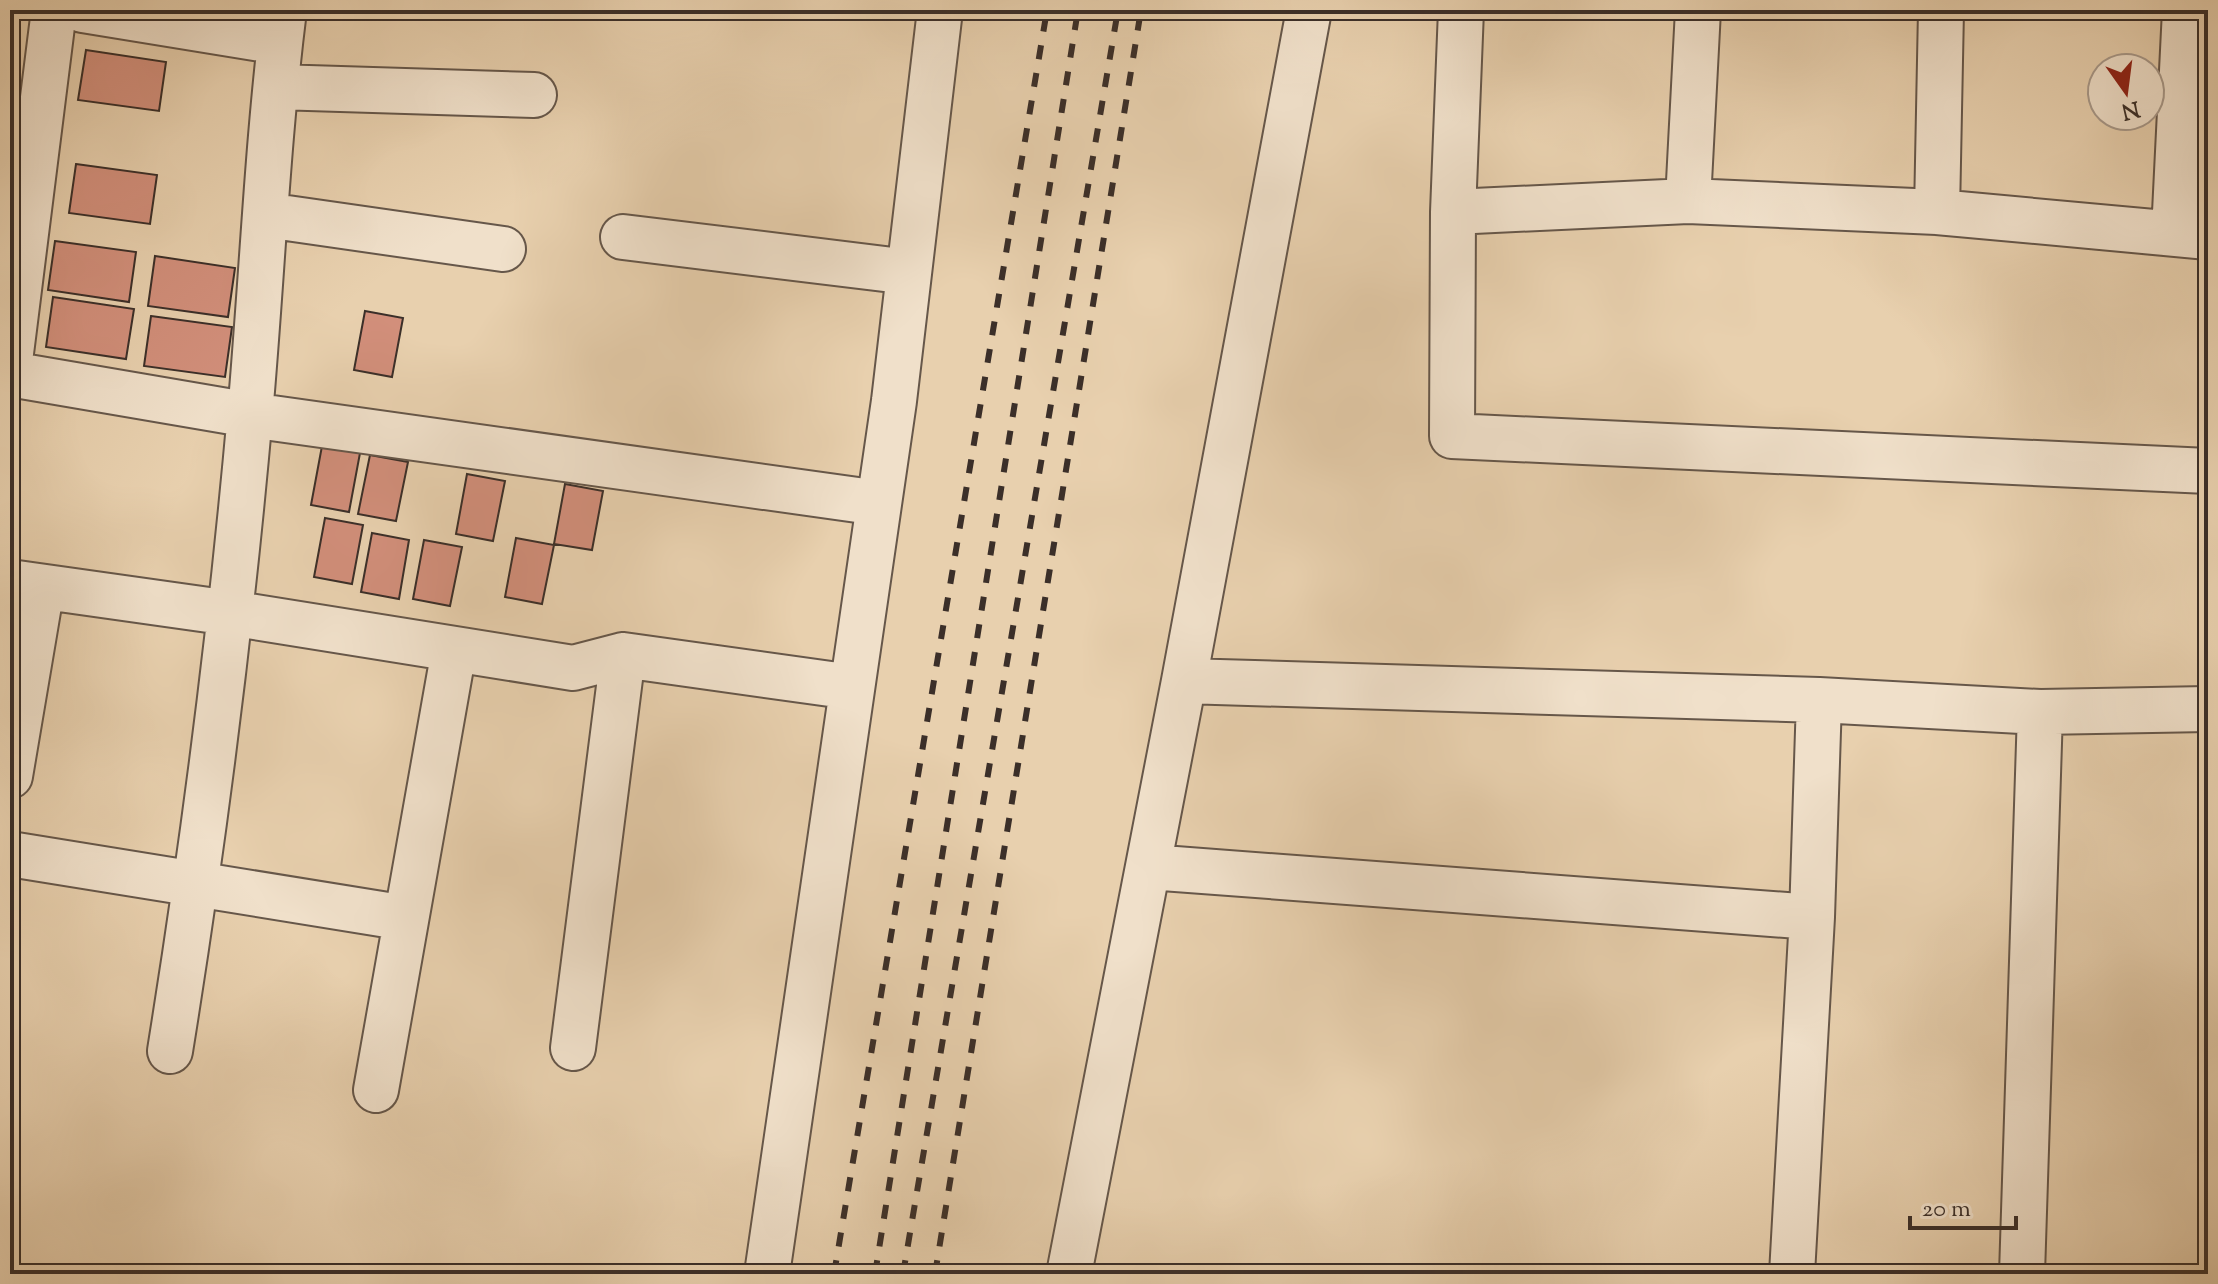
<svg xmlns="http://www.w3.org/2000/svg" width="2218" height="1284" font-family="'Sorts Mill Goudy',serif">
<style>
.building{fill:#d28f7b;stroke:#3b2f29;stroke-width:2}
.lines{fill:none;stroke-linecap:round;stroke-linejoin:round}
.minor-casing{stroke:#66574a;stroke-width:48}
.minor{stroke:#f0e0ca;stroke-width:44}
.rail{stroke:#3b2f29;stroke-width:6;stroke-dasharray:14 14;stroke-linecap:butt}
</style>
<rect width="100%" height="100%" fill="#e8d0ae"/>
<filter id="stains"><feTurbulence type="fractalNoise" baseFrequency=".0025" numOctaves="4"/><feColorMatrix values="0 0 0 0 .2 0 0 0 0 .09 0 0 0 0 .02 0 0 0 .5 -.17"/></filter>
<radialGradient id="worn" r=".72"><stop offset=".6" stop-color="#630" stop-opacity="0"/><stop offset="1" stop-color="#630" stop-opacity=".3"/></radialGradient>
<path class="building" d="M 10,10 L 18,10 L 10,60 Z
M 86,50 L 166,62 L 159,111 L 78,100 Z
M 76,164 L 157,175 L 150,224 L 69,213 Z
M 55,241 L 136,252 L 129,302 L 48,290 Z
M 155,256 L 235,268 L 228,317 L 148,306 Z
M 53,297 L 134,309 L 126,359 L 46,347 Z
M 365,311 L 403,318 L 392,377 L 354,370 Z
M 151,316 L 232,327 L 225,377 L 144,366 Z
M 322,446 L 360,453 L 349,512 L 311,505 Z
M 370,455 L 408,462 L 396,521 L 358,514 Z
M 467,474 L 505,481 L 493,541 L 456,534 Z
M 565,484 L 603,491 L 592,550 L 554,544 Z
M 325,518 L 363,525 L 352,584 L 314,577 Z
M 372,533 L 409,540 L 399,599 L 361,592 Z
M 516,538 L 554,545 L 542,604 L 505,597 Z
M 424,540 L 462,547 L 450,606 L 413,599 Z"/>
<g class="lines">
<defs>
<path id="minor" d="M 83,10 L 280,42
M 1461,10 L 1453,212 L 1688,201 L 1937,212 L 2208,237
M 276,87 L 534,95
M 1688,201 L 1698,10
M 1453,212 L 1452,436 L 2208,471
M 1937,212 L 1941,10
M 266,215 L 503,249
M 2174,233 L 2185,10
M 623,237 L 909,272
M 10,361 L 54,10
M 10,374 L 250,415 L 879,503
M 10,582 L 230,613 L 573,668 L 623,655 L 852,687
M 1184,681 L 1819,700 L 2040,712 L 2208,709
M 10,776 L 42,587
M 10,854 L 406,918
M 1149,867 L 1812,917
M 573,1048 L 623,655
M 170,1051 C 204,840 231,628 250,414 C 262,280 267,144 284,10
M 376,1090 L 454,650
M 767,1274 L 894,401 L 940,10
M 1069,1274 L 1184,681 L 1309,10
M 1792,1274 L 1812,917 L 1819,700
M 2022,1274 L 2040,712"/>
</defs>
<use href="#minor" class="minor-casing"/>
<use href="#minor" class="minor"/>
<path class="rail" d="M 834,1274 L 1047,10
M 875,1274 L 1078,10
M 903,1274 L 1118,10
M 935,1274 L 1141,10"/>
</g>
<rect width="2218" height="1284" fill="none" stroke="#e8d0ae" stroke-width="40"/>
<rect x="12" y="12" width="2194" height="1260" fill="none" stroke="#3b2f29" stroke-width="4"/>
<rect x="20" y="20" width="2178" height="1244" fill="none" stroke="#3b2f29" stroke-width="2"/>
<g transform="translate(2126 92) rotate(166)"><circle r="38" fill="#f0e0ca" stroke="#a8998a" stroke-width="2"/>
<path d="M0-6L14 30L0 20L-14 30Z" fill="#8f2418"/>
<text y="-12" font-size="22" font-weight="bold" text-anchor="middle" fill="#3b2f29">N</text>
</g>
<path d="M1910 1216v12h106v-12" fill="none" stroke="#3b2f29" stroke-width="4"/>
<text x="1922" y="1216" font-size="24" fill="#3b2f29" stroke="#f0e0ca" stroke-width="6" paint-order="stroke">20 m</text>
<rect width="100%" height="100%" filter="url(#stains)"/>
<rect width="100%" height="100%" fill="url(#worn)"/>
</svg>
